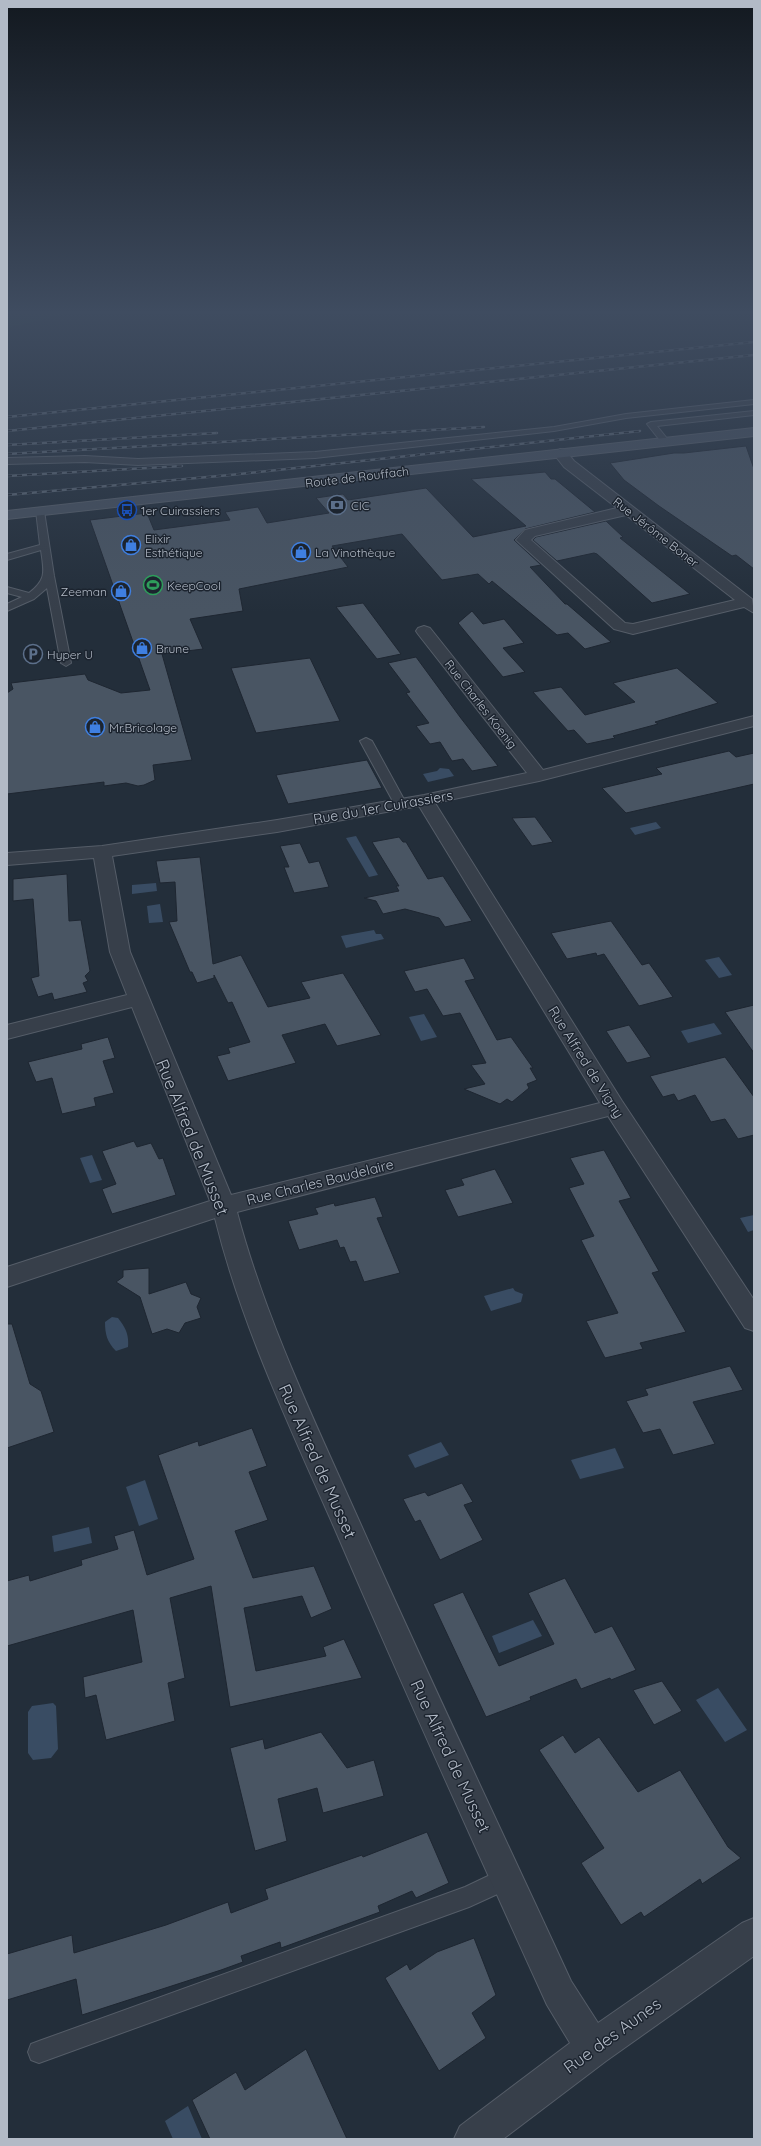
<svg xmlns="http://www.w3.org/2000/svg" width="761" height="2146" font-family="Quicksand,sans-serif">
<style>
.green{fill:#263b3c}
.water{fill:#394c63}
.building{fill:#495563;stroke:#1e2631}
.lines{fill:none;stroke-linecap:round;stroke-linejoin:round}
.service-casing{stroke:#555d68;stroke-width:2}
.minor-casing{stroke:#555d68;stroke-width:2}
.secondary-casing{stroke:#555d68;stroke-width:2}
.service{fill:#373f4a;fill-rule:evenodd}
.minor{fill:#373f4a;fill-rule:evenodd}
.secondary{fill:#454f5d;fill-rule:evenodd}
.rail-casing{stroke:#596471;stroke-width:2.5}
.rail{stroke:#1c242f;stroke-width:1.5;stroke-dasharray:5;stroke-linecap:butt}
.labels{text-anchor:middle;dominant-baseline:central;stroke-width:3;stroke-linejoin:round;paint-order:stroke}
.far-street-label{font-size:12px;fill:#b2bac6;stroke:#1c242f}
.far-poi-label{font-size:12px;fill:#b2bac6;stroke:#1c242f;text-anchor:start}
.street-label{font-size:14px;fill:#b2bac6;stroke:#1c242f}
.near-street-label{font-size:17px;fill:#b2bac6;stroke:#1c242f}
</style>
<rect width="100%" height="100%" fill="#232e3a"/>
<path class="green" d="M 7,311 L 79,311 L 7,328 Z"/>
<path class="water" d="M 440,768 L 449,769 L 454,776 L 428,782 L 423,774 L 437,771 Z
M 656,822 L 661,828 L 635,835 L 630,828 Z
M 356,836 L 378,875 L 369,877 L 346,838 Z
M 156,883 L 157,891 L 132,894 L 132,885 Z
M 160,904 L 163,922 L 149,923 L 147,906 Z
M 374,930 L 376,934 L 381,934 L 384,939 L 346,948 L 341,936 Z
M 719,957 L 732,975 L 719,978 L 705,960 Z
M 424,1014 L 437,1037 L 421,1041 L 409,1017 Z
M 714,1023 L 722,1034 L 688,1043 L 681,1031 Z
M 92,1155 L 102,1180 L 90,1183 L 80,1158 Z
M 754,1215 L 754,1230 L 748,1232 L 740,1218 Z
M 513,1288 L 515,1291 L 523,1294 L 521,1302 L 491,1311 L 484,1296 Z
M 112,1317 L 118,1318 C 126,1328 129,1335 128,1347 L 116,1351 C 107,1342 105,1334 105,1322 Z
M 441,1442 L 449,1455 L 415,1468 L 408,1455 Z
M 615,1448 L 624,1468 L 580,1479 L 571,1460 Z
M 145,1480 L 158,1519 L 139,1526 L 126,1487 Z
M 89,1527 L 92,1543 L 54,1552 L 52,1536 Z
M 533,1620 L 542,1636 L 499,1653 L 492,1636 Z
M 718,1688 L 747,1730 L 725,1742 L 696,1700 Z
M 53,1703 L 56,1706 L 58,1749 L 51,1758 L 33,1760 L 28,1753 L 28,1712 L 32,1706 Z
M 188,2106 L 202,2139 L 173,2139 L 165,2121 Z"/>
<path class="building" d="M 746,446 L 754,469 L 754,569 L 736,555 L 732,556 L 659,506 L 624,480 L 610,463 L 674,453 L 684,453 Z
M 545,472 L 551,479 L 555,479 L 595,512 L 525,529 L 514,540 L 541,565 L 530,567 L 565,604 L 567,604 L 611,642 L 585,649 L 568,633 L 557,635 L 492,581 L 489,584 L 478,574 L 442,580 L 402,534 L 332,546 L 348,567 L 239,589 L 243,611 L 190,619 L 203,649 L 162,654 L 192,760 L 153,765 L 155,780 L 144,785 L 138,786 L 126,783 L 104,786 L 104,782 L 7,794 L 7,693 L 13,689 L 11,683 L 85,674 L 88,680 L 121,693 L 150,690 L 90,520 L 147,513 L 154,530 L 230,520 L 225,512 L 258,507 L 267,523 L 329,513 L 316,498 L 343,494 L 348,500 L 426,488 L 473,537 L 526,526 L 471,479 Z
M 606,521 L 623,537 L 620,538 L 690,594 L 652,603 L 597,554 L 594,553 L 557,561 L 533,540 L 536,537 Z
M 363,603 L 392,642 L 401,654 L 377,659 L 336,607 Z
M 472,611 L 483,624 L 504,619 L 524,643 L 503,648 L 525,672 L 503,677 L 458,623 Z
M 416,657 L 460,717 L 498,766 L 472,771 L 463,759 L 452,761 L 440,742 L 430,744 L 416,726 L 429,723 L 406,693 L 410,692 L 388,663 Z
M 310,658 L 340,721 L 256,733 L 231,668 Z
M 677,668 L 718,703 L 655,722 L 658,724 L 613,736 L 615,738 L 587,744 L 574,730 L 568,731 L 533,692 L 561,687 L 585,715 L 635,702 L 613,683 Z
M 729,751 L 736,757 L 754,753 L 754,784 L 626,813 L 602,788 L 662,774 L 656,768 Z
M 367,760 L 382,788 L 288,804 L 276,775 Z
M 535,817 L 553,842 L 532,846 L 512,818 Z
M 399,837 L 403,842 L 406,842 L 428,879 L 443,876 L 472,921 L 445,927 L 439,918 L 405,909 L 383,914 L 376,901 L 364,898 L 399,891 L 396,886 L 399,886 L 372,842 Z
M 300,843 L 309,863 L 319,861 L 329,887 L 294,893 L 284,867 L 289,867 L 280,846 Z
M 200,857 L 213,964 L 241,955 L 268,1007 L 310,998 L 301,982 L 343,973 L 381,1035 L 337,1046 L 325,1024 L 282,1035 L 296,1063 L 228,1081 L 217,1056 L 230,1053 L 228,1048 L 250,1042 L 232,1002 L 228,1003 L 214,975 L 214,978 L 197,983 L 192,972 L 190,972 L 169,922 L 177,921 L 175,882 L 160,883 L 156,861 Z
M 67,874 L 69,921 L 81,920 L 90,971 L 85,976 L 88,981 L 83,983 L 87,992 L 54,1000 L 52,993 L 38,997 L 31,978 L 39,976 L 33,899 L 13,901 L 13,879 Z
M 611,921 L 642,965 L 649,963 L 673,997 L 639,1006 L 604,954 L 597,956 L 596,953 L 567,959 L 551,933 Z
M 464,958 L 475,979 L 465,981 L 497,1040 L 511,1037 L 533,1068 L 530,1068 L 537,1080 L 527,1084 L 529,1088 L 512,1102 L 507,1099 L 500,1104 L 464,1089 L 485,1084 L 471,1065 L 486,1063 L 460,1013 L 443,1016 L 427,989 L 415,992 L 404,971 Z
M 754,1005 L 754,1053 L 725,1012 Z
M 629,1025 L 651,1057 L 627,1063 L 606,1031 Z
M 108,1037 L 115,1058 L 103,1061 L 114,1093 L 94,1098 L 96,1106 L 62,1114 L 52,1078 L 36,1082 L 28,1062 L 82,1049 L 81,1044 Z
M 725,1057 L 754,1097 L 754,1135 L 738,1139 L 725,1119 L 711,1122 L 695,1095 L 678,1101 L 674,1094 L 663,1097 L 650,1076 Z
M 134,1141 L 137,1147 L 151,1143 L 159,1159 L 163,1158 L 176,1195 L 112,1214 L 102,1189 L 116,1184 L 102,1151 Z
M 604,1150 L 631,1198 L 619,1201 L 659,1271 L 652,1273 L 686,1332 L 640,1343 L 643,1349 L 605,1358 L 586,1321 L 618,1313 L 581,1240 L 594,1236 L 569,1188 L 584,1184 L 570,1158 Z
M 495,1169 L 513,1203 L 458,1217 L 445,1190 L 464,1185 L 461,1179 Z
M 375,1197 L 383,1217 L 377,1218 L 400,1273 L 364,1282 L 356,1261 L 350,1262 L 344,1247 L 340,1248 L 337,1240 L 299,1250 L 288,1221 L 318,1214 L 315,1208 L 334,1203 L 335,1206 Z
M 149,1268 L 149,1294 L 186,1282 L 191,1294 L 201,1298 L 197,1307 L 201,1318 L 185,1323 L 179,1333 L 167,1329 L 152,1334 L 140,1297 L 116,1282 L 123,1277 L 123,1270 Z
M 7,1324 L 12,1324 L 30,1384 L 41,1391 L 54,1432 L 7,1448 Z
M 730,1366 L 743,1390 L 693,1402 L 715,1444 L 673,1455 L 660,1429 L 643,1433 L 626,1401 L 648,1395 L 645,1389 Z
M 252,1428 L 267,1466 L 249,1472 L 268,1520 L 235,1531 L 253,1578 L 314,1566 L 332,1609 L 311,1618 L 302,1596 L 244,1608 L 256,1671 L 326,1656 L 323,1647 L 344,1639 L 362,1678 L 230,1707 L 211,1586 L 170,1598 L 185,1678 L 168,1683 L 175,1721 L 106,1740 L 96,1695 L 85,1698 L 83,1677 L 142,1662 L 133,1610 L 7,1646 L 7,1581 L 29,1575 L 30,1581 L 82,1565 L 81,1560 L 118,1549 L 114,1536 L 134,1530 L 147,1575 L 194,1559 L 158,1455 L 198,1441 L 199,1446 Z
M 462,1483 L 473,1502 L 464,1505 L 483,1540 L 440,1560 L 420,1520 L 415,1522 L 403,1499 L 425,1492 L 428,1496 Z
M 565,1578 L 595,1633 L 612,1626 L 636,1670 L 611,1680 L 610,1678 L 581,1689 L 576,1679 L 530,1697 L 531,1700 L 486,1717 L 433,1604 L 463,1592 L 499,1666 L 554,1644 L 528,1593 Z
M 662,1681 L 682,1711 L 654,1725 L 633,1690 Z
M 321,1732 L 347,1768 L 374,1760 L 384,1796 L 323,1813 L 317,1788 L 278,1799 L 287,1841 L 255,1851 L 230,1748 L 263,1739 L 265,1749 Z
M 563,1735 L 575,1753 L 599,1737 L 638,1792 L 680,1770 L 728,1847 L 741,1858 L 702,1884 L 700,1879 L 644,1917 L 641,1912 L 621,1925 L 581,1863 L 604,1848 L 539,1750 Z
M 427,1832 L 449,1883 L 416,1898 L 412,1891 L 378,1906 L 380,1912 L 281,1948 L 280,1942 L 241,1956 L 243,1962 L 221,1970 L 82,2015 L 76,1979 L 7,2000 L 7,1954 L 72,1935 L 74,1953 L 166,1925 L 228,1902 L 231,1913 L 268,1899 L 265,1889 L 362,1855 L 363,1857 Z
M 474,1938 L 496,1995 L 472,2013 L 486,2038 L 439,2071 L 385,1978 L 407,1964 L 410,1970 L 437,1952 Z
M 306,2049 L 347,2139 L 210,2139 L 192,2100 L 236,2072 L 245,2090 Z"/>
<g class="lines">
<defs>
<path id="service" d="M 754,400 L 754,404 L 626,418 L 554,431 L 315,458 L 138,465 L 85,462 L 7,464 L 7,458 L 85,456 L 138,459 L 315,452 L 554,427 L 626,414 Z
M 754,411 L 754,415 L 657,426 L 669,441 L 665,443 L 662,443 L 647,424 L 651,422 Z
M 40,508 L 44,511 L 54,576 L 71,663 L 66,666 L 61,663 L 47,588 L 34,599 L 7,611 L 7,604 L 22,597 L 7,593 L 7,587 L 29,593 C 47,579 44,572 41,550 L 7,560 L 7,554 L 40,545 L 36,511 Z
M 366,738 L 372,741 L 407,805 L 405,807 L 401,808 L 395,805 L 360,741 Z
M 507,1867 L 515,1870 L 518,1878 L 515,1886 L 469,1907 L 39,2063 L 31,2060 L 28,2052 L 31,2044 L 39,2041 L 465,1887 Z"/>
<path id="minor" d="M 560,449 L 565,450 L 574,461 L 752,599 L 754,613 L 744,607 L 633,634 L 614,629 L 516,540 L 525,530 L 617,508 L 564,467 L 553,453 ZM 626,515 L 735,600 L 633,624 L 625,623 L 531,540 L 535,536 Z
M 424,626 L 430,628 L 543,770 L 754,716 L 754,726 L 539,781 L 435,803 L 622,1101 L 754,1300 L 754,1331 L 745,1328 L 608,1116 L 237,1212 C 266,1321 315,1422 361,1525 C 429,1678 501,1829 571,1981 L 598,2023 L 742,1923 L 754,1918 L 754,1956 L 606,2061 L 503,2139 L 454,2139 L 460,2126 L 570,2043 L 547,2005 C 476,1849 405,1692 337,1534 C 292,1431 242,1328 215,1218 L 7,1287 L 7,1267 L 210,1201 L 132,1007 L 7,1039 L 7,1025 L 127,995 L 110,952 L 94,858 L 7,865 L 7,853 L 102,846 L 277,820 L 424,795 L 527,773 L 418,634 L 416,631 L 418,628 ZM 419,806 L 600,1103 L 231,1195 L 130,952 L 112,856 L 277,832 Z"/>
<path id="secondary" d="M 754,428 L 754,436 L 7,519 L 7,511 Z"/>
</defs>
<use href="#service" class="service-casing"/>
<use href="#minor" class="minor-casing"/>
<use href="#secondary" class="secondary-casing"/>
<use href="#service" class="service"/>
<use href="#minor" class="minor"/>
<use href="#secondary" class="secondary"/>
<defs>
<path id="rail" d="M 7,417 L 754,342
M 7,431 L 754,355
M 7,445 L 217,433
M 7,454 L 484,427
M 7,476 L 182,466
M 7,495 L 230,475 L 640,431"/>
</defs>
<use href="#rail" class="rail-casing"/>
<use href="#rail" class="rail"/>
</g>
<linearGradient id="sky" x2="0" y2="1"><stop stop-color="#131920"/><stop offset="0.51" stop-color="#3f4c60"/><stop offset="1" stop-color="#3f4c60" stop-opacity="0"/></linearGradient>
<rect width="761" height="612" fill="url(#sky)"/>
<defs>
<symbol id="bank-ring" viewBox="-11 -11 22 22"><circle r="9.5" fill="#1c242f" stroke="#5c6f8a" stroke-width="1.5"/><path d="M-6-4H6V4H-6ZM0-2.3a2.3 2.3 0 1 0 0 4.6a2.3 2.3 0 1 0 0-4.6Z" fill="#5c6f8a"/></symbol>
<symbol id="bus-ring" viewBox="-11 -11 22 22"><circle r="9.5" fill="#1c242f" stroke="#1a4fb4" stroke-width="1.5"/><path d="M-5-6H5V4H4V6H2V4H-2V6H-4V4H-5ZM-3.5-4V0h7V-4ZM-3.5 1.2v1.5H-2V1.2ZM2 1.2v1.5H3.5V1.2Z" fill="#1a4fb4"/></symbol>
<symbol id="shop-ring" viewBox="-11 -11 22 22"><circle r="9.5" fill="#1c242f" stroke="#3f7fe0" stroke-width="1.5"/><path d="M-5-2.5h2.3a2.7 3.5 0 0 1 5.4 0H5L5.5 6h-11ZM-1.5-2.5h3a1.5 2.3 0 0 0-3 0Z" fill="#3f7fe0"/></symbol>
<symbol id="stadium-ring" viewBox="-11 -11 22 22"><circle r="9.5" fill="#1c242f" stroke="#2e9e5b" stroke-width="1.5"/><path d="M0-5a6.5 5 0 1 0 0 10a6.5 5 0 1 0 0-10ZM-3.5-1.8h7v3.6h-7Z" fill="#2e9e5b"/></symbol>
<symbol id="parking-ring" viewBox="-11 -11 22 22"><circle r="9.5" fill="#1c242f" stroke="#5c6f8a" stroke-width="1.5"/><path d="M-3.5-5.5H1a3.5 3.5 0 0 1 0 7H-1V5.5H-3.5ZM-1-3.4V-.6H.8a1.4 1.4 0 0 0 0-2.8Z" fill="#5c6f8a"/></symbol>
</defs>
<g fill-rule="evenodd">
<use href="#bank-ring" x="326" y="494" width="22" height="22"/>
<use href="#bus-ring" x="116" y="499" width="22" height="22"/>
<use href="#shop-ring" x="120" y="534" width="22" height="22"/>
<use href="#shop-ring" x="290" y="541" width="22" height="22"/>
<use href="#stadium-ring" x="142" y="574" width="22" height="22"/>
<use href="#shop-ring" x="110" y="580" width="22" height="22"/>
<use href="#shop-ring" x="131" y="637" width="22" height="22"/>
<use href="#parking-ring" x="22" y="643" width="22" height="22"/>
<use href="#shop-ring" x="84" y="716" width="22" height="22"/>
</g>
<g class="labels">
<g class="far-street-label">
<text transform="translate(357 477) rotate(-7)">Route de Rouffach</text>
<text transform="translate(656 532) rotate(38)">Rue Jérôme Boner</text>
<text transform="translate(481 704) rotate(52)">Rue Charles Koenig</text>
</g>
<g class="far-poi-label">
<text x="351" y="505">CIC</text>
<text x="141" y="510">1er Cuirassiers</text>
<text x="145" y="538">Elixir<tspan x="145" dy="14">Esthétique</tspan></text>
<text x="315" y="552">La Vinothèque</text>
<text x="167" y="585">KeepCool</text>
<text x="107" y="591" text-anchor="end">Zeeman</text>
<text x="156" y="648">Brune</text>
<text x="47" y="654">Hyper U</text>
<text x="109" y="727">Mr.Bricolage</text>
</g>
<g class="street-label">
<text transform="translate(383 807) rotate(-10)">Rue du 1er Cuirassiers</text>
<text transform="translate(586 1062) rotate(58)">Rue Alfred de Vigny</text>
<text transform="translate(320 1182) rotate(-14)">Rue Charles Baudelaire</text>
</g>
<g class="near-street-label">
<text transform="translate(193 1137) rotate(68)">Rue Alfred de Musset</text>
<text transform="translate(318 1461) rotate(66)">Rue Alfred de Musset</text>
<text transform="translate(451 1756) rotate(65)">Rue Alfred de Musset</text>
<text transform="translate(612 2035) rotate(-36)">Rue des Aunes</text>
</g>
</g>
<rect width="761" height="2146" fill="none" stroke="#b2bac6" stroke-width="16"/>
</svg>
